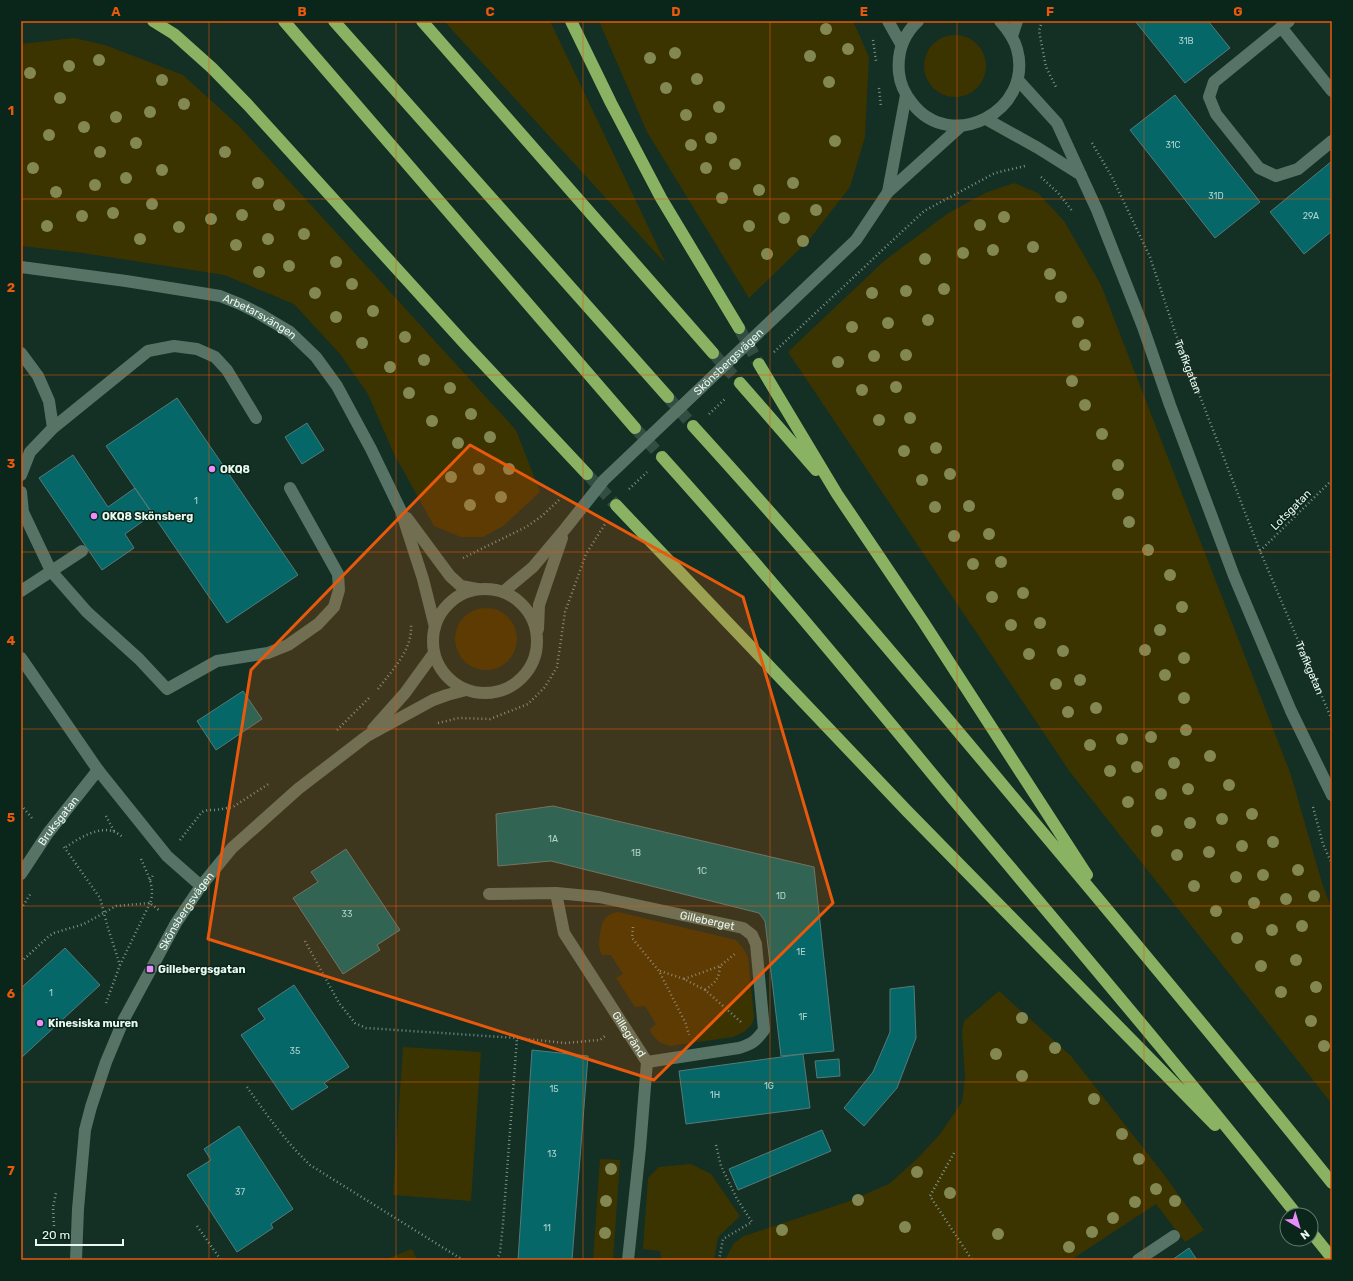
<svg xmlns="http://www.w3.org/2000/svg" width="1353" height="1281" font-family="Rubik,sans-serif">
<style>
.green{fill:#3c3400}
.building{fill:#056767;stroke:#567a79}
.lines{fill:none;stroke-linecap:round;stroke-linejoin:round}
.motorway-tunnel{stroke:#344d42;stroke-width:12;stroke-dasharray:12 6;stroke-linecap:butt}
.path{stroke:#7d9288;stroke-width:2.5;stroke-dasharray:1 3;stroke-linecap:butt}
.service{stroke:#567365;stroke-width:12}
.minor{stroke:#567365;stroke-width:12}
.tertiary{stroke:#567365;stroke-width:12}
.secondary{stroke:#567365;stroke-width:12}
.motorway{stroke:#89b362;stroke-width:12}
.tree{fill:#838852}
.marked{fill:#e8590c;fill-opacity:0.2;stroke:#e8590c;stroke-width:3;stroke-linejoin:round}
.grid{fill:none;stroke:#e8590c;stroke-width:1;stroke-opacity:0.55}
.poi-dot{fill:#e98dfd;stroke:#0a251a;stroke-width:1.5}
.labels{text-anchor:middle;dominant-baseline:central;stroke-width:3;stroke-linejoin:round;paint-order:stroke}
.number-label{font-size:9px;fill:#b0d4ce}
.street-label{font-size:11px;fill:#e9f9f0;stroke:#0a251a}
.poi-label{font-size:11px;font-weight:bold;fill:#e9f9f0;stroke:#0a251a;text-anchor:start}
.neatline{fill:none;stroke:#e8590c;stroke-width:1.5}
.grid-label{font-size:13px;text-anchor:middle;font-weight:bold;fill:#e8590c}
</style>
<rect width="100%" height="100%" fill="#142f23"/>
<path class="green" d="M 444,21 L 550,21 L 666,264 Z
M 599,21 L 853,21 L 869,57 L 865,137 L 850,187 L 808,241 L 749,298 L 647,132 Z
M924 66a31 31 0 1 1 62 0a31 31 0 1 1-62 0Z
M 74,38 L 105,45 L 183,75 L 238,125 L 516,430 L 540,492 L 503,526 L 483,537 L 461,537 L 434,526 L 394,454 L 368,394 L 340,354 L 294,304 L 224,275 L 83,253 L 21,246 L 21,44 Z
M 1014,183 L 1038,193 L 1064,221 L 1101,285 L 1291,775 L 1322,883 L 1332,910 L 1332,1104 L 1070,772 L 788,352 L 884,261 L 947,214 L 985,193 Z
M455 639a31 31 0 1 1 62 0a31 31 0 1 1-62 0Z
M 618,912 L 736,940 L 743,948 L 748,957 L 754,1017 L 752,1024 L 744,1032 L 733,1037 L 670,1046 L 659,1042 L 651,1033 L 650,1029 L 656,1024 L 645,1006 L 635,1007 L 616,978 L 623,974 L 611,955 L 602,955 C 598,948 599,943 600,934 C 602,922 604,914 618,912 Z
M 999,991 L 1071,1056 L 1162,1172 L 1204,1230 L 1185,1242 L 1156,1204 L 1071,1260 L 725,1260 L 734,1243 L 744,1236 L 847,1202 L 889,1184 L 917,1159 L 940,1134 L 962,1102 L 965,1078 L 962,1032 L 964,1021 Z
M 403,1047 L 481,1052 L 471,1201 L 393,1195 Z
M 600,1159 L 620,1160 L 613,1260 L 593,1260 Z
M 691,1164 L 711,1174 L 740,1216 L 718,1237 L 714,1260 L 661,1260 L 660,1251 L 643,1249 L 648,1178 L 659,1167 Z
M 412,1249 L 417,1260 L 384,1260 Z"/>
<path class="building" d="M 1135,21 L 1208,21 L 1230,48 L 1185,83 Z
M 1175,95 L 1260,202 L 1215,238 L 1130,130 Z
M 1332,161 L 1332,231 L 1304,254 L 1270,212 Z
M 177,398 L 298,575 L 227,623 L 106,446 Z
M 307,423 L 324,450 L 302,464 L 285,437 Z
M 73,455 L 108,507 L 135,488 L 153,514 L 125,534 L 134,548 L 102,570 L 39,478 Z
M 243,691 L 262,719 L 216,750 L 197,721 Z
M 553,806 L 814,867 L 834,1051 L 781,1056 L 765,921 L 759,913 L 551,861 L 498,866 L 496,814 Z
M 346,849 L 400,930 L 377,945 L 380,950 L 343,974 L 293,898 L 318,882 L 311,872 Z
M 65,948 L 100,985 L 21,1058 L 21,988 Z
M 294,985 L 349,1067 L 324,1083 L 328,1087 L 292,1110 L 241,1035 L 265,1019 L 258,1009 Z
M 914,986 L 916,1038 L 897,1088 L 864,1126 L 844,1108 L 873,1072 L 890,1032 L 890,989 Z
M 532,1050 L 588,1056 L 572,1260 L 518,1260 Z
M 803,1054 L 810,1108 L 686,1124 L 679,1071 Z
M 839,1059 L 840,1076 L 817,1078 L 815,1061 Z
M 239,1126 L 293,1209 L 271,1224 L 273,1228 L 237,1252 L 187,1175 L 211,1160 L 204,1149 Z
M 822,1130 L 831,1151 L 738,1190 L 729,1169 Z
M 1189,1248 L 1197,1260 L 1172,1260 Z"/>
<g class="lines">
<path class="motorway-tunnel" d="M 739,328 L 759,364
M 713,353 L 740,383
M 668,397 L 693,426
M 635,428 L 662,457
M 587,474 L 616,505"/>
<g class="path">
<path d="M 1042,21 L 1039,31 L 1046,67 L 1057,89"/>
<path d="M 873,40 L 876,61"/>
<path d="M 879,88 L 881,107"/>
<path id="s1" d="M 1092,143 L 1112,177 L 1150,257 L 1175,332 L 1260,551 L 1332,720"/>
<path d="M 1041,177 L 1060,195 L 1073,212"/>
<path d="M 774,352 L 924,211 L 995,173 L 1025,166"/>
<path d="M 709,414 L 726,398"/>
<path d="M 629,489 L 647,472"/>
<path d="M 1260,551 L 1332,480"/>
<path d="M 463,558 L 526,527 L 542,516 L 559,500"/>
<path d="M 378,689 C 392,670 413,650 411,624"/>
<path d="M 438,723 L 459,718 L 490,719 L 528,704 L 545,687 L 557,667 L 565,612 L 573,590 L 586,554 L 605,524"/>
<path d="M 337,730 L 369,698"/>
<path d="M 21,805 L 32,818"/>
<path d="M 1313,807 L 1323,844 L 1332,864"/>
<path d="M 106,816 L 114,831"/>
<path d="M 180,840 L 202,812 L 208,810 L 216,810 L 233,807 L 270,783"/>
<path d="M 64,847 L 100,898 L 108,928 L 120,965"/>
<path d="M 66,847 C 78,839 99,825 115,832 C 117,833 120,835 123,837"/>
<path d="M 141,859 C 147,873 156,888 150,903 L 160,911"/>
<path d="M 150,880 L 154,874"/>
<path d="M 21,909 L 31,893"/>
<path d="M 633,927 L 632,938 L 659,971 L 686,1024 L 689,1035"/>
<path d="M 305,941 L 339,1003 L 355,1023 L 366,1028 L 517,1038 L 565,1043 L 600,1040 L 605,1036"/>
<path d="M 21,962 L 49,936 L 54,933 L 84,924 L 116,906 L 150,903"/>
<path d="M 660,971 L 684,979 L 705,990 L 741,1022"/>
<path d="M 684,979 L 720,966 L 736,953"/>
<path d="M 705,990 C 716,982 719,979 720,966"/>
<path d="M 106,1003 L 120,965 L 150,903"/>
<path d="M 247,1087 C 266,1114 286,1142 310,1165 L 463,1260"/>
<path d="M 716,1145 L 721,1166 L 737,1199 L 752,1222 L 723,1239 L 719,1260"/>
<path d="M 954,1153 L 930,1196 L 972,1260"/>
<path d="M 54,1226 L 53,1207 L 56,1193"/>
<path d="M 197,1226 L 221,1260"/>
<path d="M 497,1260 L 500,1252 L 503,1224 L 517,1038"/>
</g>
<path class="service" d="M 1289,21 L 1214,82 L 1209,97 L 1216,114 L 1259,168 L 1276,176 L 1298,169 L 1332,141
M 1281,27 L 1332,91
M 21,353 L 38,376 L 49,401 L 53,428
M 21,475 L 30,452 L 53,428 L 148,351 L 174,346 L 197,349 L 215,357 L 227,370 L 256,418
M 21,492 L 23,512 L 51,571 L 87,612 L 139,659 L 167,689 L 217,661 L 268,653 L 288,645 L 318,624 L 334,607 L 339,590 L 338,574 L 290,488
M 21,591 L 82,551
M 1138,1260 L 1174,1236"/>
<g class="minor">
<path d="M 888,21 L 901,44"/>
<path id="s2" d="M 21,874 L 48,833 L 98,770"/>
<path id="s3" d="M 556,893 L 564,933 L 647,1062 L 640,1148 L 628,1260"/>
<path id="s4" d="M 489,894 L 556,893 L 599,897 L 743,928 L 752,935 L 756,944 L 764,1030 C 756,1041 752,1044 739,1048 L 647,1062"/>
</g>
<g class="tertiary">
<path d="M 1012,36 L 1017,21"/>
<path d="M 21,658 L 98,770 L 167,856 L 201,886"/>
<path d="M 373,729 L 405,693 L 434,653"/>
<path id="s5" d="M 76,1260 L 78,1209 L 85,1130 L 91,1107 L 106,1062 L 124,1019 L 176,923 L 201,886 L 232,848 L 298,789 L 367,736 L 433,700 L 447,695 L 466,690"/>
</g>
<g class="secondary">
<path d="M 918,21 C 903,35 897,53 899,73 C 900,84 905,94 912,103 C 951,154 1034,111 1017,49 C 1014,38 1008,30 1000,21"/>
<path d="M 1018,80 L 1057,123 L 1097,210 L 1143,327 L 1170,405 L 1234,576 L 1291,711 L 1332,795"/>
<path d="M 986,119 L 1038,148 L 1081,175"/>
<path d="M 888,192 L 906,95"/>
<path id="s6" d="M 21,267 L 126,281 L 220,296 L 240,304 L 258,313 L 290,332 L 316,357 L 337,386 L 371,449 L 401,511 L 423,579 L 435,627"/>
<path d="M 407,518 L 450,576 L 461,586 L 477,589"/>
<circle cx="485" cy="641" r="52"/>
<path id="s7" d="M 503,592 L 533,567 L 565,529 L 604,480 L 856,240 L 888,192 L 961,126"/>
<path d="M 538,629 L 539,605 L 562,538"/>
</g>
<path class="motorway" d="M 153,21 L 174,34 L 212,68 L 248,105 L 465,344 L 587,474
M 284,21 L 635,428
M 334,21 L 668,397
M 422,21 L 713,353
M 571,21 L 611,103 L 661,198 L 739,328
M 759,364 L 837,494 L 922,620 L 1087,875
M 740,383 L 816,470
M 693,426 C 805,549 912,676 1018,803 C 1124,929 1229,1055 1332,1183
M 662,457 C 764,570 861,688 958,805 C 1072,941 1187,1076 1297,1215
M 616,505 L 907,811 L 1215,1125
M 1311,1232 L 1332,1258"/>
</g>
<g class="tree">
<circle cx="826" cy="29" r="6"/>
<circle cx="848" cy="49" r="6"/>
<circle cx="675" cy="53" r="6"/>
<circle cx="810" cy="56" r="6"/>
<circle cx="650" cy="58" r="6"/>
<circle cx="99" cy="60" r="6"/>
<circle cx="69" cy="66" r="6"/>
<circle cx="30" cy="73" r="6"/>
<circle cx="697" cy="79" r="6"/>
<circle cx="162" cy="80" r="6"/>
<circle cx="829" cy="82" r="6"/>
<circle cx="666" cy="88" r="6"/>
<circle cx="60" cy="98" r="6"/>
<circle cx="184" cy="104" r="6"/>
<circle cx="719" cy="107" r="6"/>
<circle cx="150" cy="112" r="6"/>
<circle cx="686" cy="115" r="6"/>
<circle cx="116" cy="117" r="6"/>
<circle cx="84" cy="127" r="6"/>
<circle cx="49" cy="135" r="6"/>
<circle cx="711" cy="138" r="6"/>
<circle cx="835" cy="141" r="6"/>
<circle cx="136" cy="143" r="6"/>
<circle cx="691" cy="145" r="6"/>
<circle cx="100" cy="152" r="6"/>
<circle cx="225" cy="152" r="6"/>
<circle cx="735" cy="164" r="6"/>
<circle cx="33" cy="168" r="6"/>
<circle cx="706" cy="168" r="6"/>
<circle cx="162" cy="170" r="6"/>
<circle cx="126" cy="178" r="6"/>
<circle cx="258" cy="183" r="6"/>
<circle cx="793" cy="183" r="6"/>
<circle cx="95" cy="185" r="6"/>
<circle cx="759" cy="190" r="6"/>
<circle cx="56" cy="192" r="6"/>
<circle cx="722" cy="198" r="6"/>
<circle cx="152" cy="204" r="6"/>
<circle cx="279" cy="205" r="6"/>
<circle cx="816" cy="210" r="6"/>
<circle cx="113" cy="213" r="6"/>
<circle cx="242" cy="215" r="6"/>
<circle cx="82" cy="216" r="6"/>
<circle cx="1004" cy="217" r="6"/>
<circle cx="784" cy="218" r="6"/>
<circle cx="211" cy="219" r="6"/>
<circle cx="980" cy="225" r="6"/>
<circle cx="47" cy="226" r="6"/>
<circle cx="749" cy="226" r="6"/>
<circle cx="179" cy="227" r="6"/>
<circle cx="304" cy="234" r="6"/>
<circle cx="140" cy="239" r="6"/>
<circle cx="268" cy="239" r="6"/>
<circle cx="803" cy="241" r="6"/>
<circle cx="236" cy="245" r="6"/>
<circle cx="1033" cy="247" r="6"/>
<circle cx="993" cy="250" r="6"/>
<circle cx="963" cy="253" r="6"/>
<circle cx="767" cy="254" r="6"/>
<circle cx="925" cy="259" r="6"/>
<circle cx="336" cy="262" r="6"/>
<circle cx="289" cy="266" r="6"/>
<circle cx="259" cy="272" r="6"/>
<circle cx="1050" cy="274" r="6"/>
<circle cx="352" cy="284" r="6"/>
<circle cx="944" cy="289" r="6"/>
<circle cx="906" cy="291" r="6"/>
<circle cx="315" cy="293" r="6"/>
<circle cx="872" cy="293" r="6"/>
<circle cx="1061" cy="297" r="6"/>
<circle cx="373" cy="311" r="6"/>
<circle cx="336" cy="317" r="6"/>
<circle cx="928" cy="320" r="6"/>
<circle cx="1078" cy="322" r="6"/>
<circle cx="888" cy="323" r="6"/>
<circle cx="852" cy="327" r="6"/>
<circle cx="405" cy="337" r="6"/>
<circle cx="362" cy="343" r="6"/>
<circle cx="1085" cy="345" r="6"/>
<circle cx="906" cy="355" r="6"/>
<circle cx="874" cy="356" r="6"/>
<circle cx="424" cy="360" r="6"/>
<circle cx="838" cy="362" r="6"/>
<circle cx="390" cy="367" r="6"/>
<circle cx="1072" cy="381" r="6"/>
<circle cx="896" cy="387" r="6"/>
<circle cx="450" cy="388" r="6"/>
<circle cx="862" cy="390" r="6"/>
<circle cx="409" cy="393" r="6"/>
<circle cx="1085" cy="405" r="6"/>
<circle cx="471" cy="414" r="6"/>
<circle cx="910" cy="418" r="6"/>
<circle cx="879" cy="420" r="6"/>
<circle cx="432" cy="421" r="6"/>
<circle cx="1102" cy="434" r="6"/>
<circle cx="490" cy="437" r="6"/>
<circle cx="458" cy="443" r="6"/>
<circle cx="936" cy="448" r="6"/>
<circle cx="904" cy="451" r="6"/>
<circle cx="1118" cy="465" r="6"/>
<circle cx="479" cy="469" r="6"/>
<circle cx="509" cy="469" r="6"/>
<circle cx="950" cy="474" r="6"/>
<circle cx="451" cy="477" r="6"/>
<circle cx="922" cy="480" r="6"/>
<circle cx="1118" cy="494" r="6"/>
<circle cx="501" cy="497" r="6"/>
<circle cx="470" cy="505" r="6"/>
<circle cx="969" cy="506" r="6"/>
<circle cx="935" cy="507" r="6"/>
<circle cx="1129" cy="522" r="6"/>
<circle cx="989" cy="534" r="6"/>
<circle cx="954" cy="536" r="6"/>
<circle cx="1148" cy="550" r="6"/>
<circle cx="1001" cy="562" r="6"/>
<circle cx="973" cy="564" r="6"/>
<circle cx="1170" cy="575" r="6"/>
<circle cx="1023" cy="593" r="6"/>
<circle cx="992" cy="597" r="6"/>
<circle cx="1182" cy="607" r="6"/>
<circle cx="1040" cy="623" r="6"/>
<circle cx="1011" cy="625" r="6"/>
<circle cx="1160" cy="630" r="6"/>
<circle cx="1145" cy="650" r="6"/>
<circle cx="1063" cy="651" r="6"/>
<circle cx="1029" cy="654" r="6"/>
<circle cx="1184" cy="658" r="6"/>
<circle cx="1165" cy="675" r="6"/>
<circle cx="1080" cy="680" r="6"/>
<circle cx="1056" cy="684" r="6"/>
<circle cx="1184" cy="698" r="6"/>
<circle cx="1096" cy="708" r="6"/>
<circle cx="1068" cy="712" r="6"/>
<circle cx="1186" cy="730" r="6"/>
<circle cx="1151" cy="737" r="6"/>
<circle cx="1122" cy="739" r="6"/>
<circle cx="1090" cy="745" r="6"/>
<circle cx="1210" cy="756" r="6"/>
<circle cx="1174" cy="763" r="6"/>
<circle cx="1137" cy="767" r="6"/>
<circle cx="1110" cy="771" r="6"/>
<circle cx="1229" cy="785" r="6"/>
<circle cx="1188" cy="789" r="6"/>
<circle cx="1161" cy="794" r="6"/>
<circle cx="1128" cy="802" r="6"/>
<circle cx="1252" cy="814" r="6"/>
<circle cx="1222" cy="819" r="6"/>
<circle cx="1190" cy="823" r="6"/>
<circle cx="1157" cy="831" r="6"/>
<circle cx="1273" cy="842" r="6"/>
<circle cx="1242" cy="846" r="6"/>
<circle cx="1209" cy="852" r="6"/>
<circle cx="1177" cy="855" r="6"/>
<circle cx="1298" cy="870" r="6"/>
<circle cx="1263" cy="875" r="6"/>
<circle cx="1236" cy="877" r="6"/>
<circle cx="1194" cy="886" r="6"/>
<circle cx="1314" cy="896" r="6"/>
<circle cx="1286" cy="899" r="6"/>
<circle cx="1254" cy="903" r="6"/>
<circle cx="1216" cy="911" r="6"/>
<circle cx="1302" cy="926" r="6"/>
<circle cx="1272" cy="930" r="6"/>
<circle cx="1237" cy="938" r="6"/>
<circle cx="1296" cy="960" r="6"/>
<circle cx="1261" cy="966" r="6"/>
<circle cx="1316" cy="987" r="6"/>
<circle cx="1281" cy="992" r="6"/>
<circle cx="1022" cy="1018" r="6"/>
<circle cx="1311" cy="1021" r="6"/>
<circle cx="1324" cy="1046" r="6"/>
<circle cx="1055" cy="1048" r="6"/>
<circle cx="996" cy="1054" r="6"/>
<circle cx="1022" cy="1076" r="6"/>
<circle cx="1094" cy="1099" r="6"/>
<circle cx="1122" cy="1134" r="6"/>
<circle cx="1139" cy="1159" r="6"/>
<circle cx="611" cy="1169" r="6"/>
<circle cx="917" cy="1172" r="6"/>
<circle cx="1156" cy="1189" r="6"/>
<circle cx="950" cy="1193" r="6"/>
<circle cx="858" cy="1200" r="6"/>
<circle cx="606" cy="1201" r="6"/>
<circle cx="1175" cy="1201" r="6"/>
<circle cx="1135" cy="1202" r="6"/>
<circle cx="1113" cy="1218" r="6"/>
<circle cx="905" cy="1227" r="6"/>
<circle cx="782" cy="1230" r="6"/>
<circle cx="1092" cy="1232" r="6"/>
<circle cx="605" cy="1233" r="6"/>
<circle cx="998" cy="1234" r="6"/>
<circle cx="1069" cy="1247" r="6"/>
</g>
<path class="marked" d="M 470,445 L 743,597 L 833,903 L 654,1080 L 208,939 L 251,670 Z"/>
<path class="grid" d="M 209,21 L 209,1260M 396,21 L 396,1260M 583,21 L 583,1260M 770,21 L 770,1260M 957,21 L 957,1260M 1144,21 L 1144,1260M 21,199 L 1332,199M 21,375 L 1332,375M 21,552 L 1332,552M 21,729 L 1332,729M 21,906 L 1332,906M 21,1082 L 1332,1082"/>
<g class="poi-dot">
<circle cx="212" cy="469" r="4"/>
<circle cx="94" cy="516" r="4"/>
<rect x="146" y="965" width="8" height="8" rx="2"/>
<circle cx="40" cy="1023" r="4"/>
</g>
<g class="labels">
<g class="number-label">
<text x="1186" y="41">31B</text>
<text x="1173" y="145">31C</text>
<text x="1216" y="196">31D</text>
<text x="1311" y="216">29A</text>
<text x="196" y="501">1</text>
<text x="553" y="839">1A</text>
<text x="636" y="853">1B</text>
<text x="702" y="871">1C</text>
<text x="781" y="896">1D</text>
<text x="347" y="914">33</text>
<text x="801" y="952">1E</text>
<text x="51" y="993">1</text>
<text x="803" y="1017">1F</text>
<text x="295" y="1051">35</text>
<text x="769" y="1086">1G</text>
<text x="554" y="1089">15</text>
<text x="715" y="1095">1H</text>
<text x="552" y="1154">13</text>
<text x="240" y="1192">37</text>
<text x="547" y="1228">11</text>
</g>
<g class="street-label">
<text stroke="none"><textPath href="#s6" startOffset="246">Arbetarsvängen</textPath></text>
<text stroke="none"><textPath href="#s7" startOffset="323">Skönsbergsvägen</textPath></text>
<text stroke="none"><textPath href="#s1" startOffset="244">Trafikgatan</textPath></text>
<text transform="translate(1291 510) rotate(-45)">Lotsgatan</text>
<text stroke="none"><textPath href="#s1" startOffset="569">Trafikgatan</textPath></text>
<text stroke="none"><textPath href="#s2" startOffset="65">Bruksgatan</textPath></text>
<text stroke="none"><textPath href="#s5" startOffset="373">Skönsbergsvägen</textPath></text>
<text stroke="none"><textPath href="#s4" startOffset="221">Gilleberget</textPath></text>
<text stroke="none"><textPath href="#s3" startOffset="161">Gillegränd</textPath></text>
</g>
<g class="poi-label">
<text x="220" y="469">OKQ8</text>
<text x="102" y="516">OKQ8 Skönsberg</text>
<text x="158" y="969">Gillebergsgatan</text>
<text x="48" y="1023">Kinesiska muren</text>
</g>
</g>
<rect width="1353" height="1281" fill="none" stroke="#0a251a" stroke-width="44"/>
<g transform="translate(1299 1227) rotate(142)"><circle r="19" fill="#0a251a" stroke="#637a70"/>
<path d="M0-3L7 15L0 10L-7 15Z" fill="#e98dfd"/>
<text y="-6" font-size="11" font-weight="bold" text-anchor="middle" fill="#e9f9f0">N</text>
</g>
<path d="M36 1239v6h87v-6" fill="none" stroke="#e9f9f0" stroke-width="2"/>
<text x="42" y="1239" font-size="12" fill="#e9f9f0" stroke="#0a251a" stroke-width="3" paint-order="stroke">20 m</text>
<rect x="22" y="22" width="1309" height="1237" class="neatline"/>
<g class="grid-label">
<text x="116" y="16">A</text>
<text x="302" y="16">B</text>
<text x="490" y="16">C</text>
<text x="676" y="16">D</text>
<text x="864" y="16">E</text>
<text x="1050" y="16">F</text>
<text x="1238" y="16">G</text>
<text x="11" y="115">1</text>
<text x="11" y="292">2</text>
<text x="11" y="468">3</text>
<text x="11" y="645">4</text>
<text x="11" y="822">5</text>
<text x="11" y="998">6</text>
<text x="11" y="1175">7</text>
</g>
</svg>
